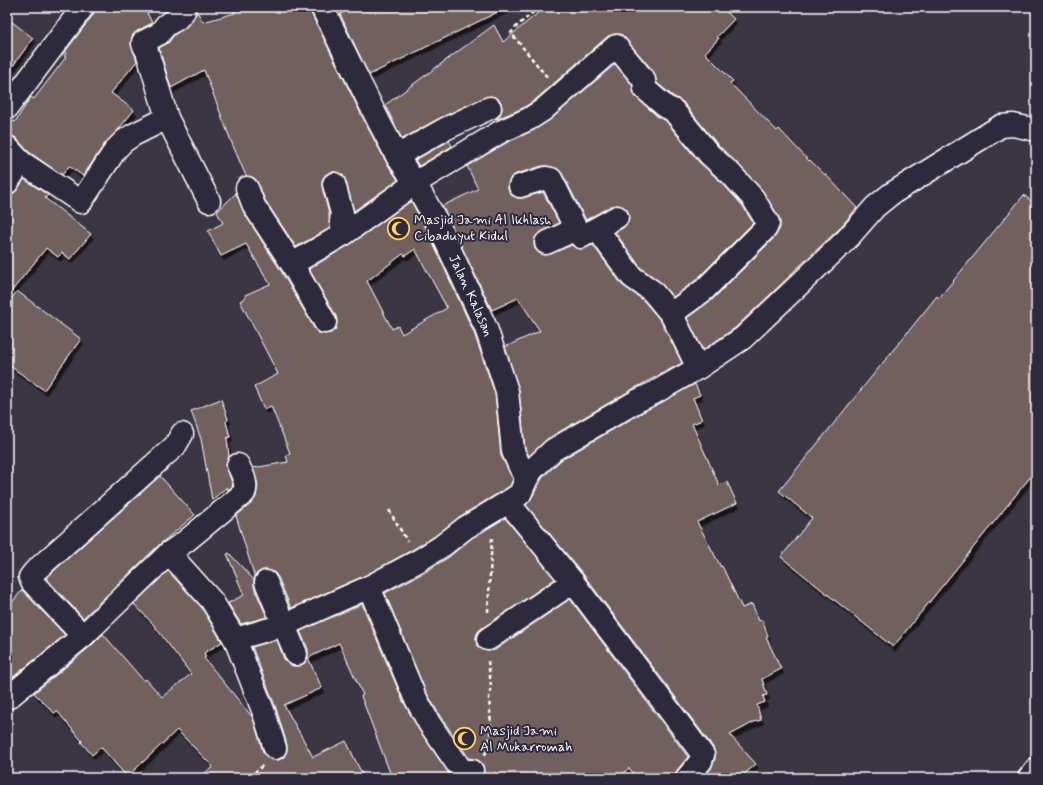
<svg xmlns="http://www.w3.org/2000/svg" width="1043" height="785" font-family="Mynerve,sans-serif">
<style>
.building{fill:#72605f;stroke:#fff;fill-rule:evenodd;filter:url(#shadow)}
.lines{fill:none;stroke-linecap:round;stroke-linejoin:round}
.minor-casing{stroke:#fff;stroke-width:25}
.path{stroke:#fff;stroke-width:2.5;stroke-dasharray:4 3;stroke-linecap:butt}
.minor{stroke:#2f2a3d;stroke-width:22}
.labels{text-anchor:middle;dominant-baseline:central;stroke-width:4;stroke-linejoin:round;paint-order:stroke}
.poi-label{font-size:14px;fill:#fff;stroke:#2f2a3d;text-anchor:start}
.street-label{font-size:14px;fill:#fff;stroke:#2f2a3d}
</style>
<defs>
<filter id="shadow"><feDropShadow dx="2.5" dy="4.5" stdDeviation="0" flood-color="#0009"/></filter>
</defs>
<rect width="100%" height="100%" fill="#3c3544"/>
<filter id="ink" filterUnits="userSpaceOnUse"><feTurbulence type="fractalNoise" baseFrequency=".025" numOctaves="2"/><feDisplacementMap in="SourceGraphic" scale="8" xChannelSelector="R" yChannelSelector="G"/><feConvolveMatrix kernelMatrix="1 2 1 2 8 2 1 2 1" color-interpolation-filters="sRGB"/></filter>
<g filter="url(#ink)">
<path class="building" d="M 95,7 L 144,7 L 152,23 L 137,31 L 132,36 L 131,44 L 137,61 L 111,93 L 134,110 L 118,130 L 106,142 L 83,176 L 69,166 L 62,175 L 29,152 L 16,138 L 11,135 L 7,135 L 7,120 L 11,120 L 15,122 L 31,97 L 34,99 L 66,57 L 64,56 L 66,53 L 65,52 L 93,15 Z
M 233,7 L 310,7 L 311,13 L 368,128 L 386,162 L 398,180 L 354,211 L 346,181 L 343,175 L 337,172 L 330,172 L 325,175 L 322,180 L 322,187 L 329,214 L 330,228 L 296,247 L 265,200 L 258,183 L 254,178 L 246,176 L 231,141 L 204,70 L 171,88 L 159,48 L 169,42 L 174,35 L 186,27 L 196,14 L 198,13 L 203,22 L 235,13 Z
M 354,7 L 508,7 L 369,75 L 340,14 Z
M 545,7 L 721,7 L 734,19 L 717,37 L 719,38 L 705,53 L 733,81 L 730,83 L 777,131 L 779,129 L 809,161 L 810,160 L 825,175 L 826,175 L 857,208 L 838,230 L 792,273 L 792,274 L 735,328 L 703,350 L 687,318 L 713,299 L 775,237 L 780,228 L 780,222 L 779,217 L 762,190 L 740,166 L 718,145 L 683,102 L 673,96 L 657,83 L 654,72 L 625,38 L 621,34 L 614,34 L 608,36 L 535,100 L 523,108 L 497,119 L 497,118 L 500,115 L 502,109 L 501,102 L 497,98 L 491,96 L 485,97 L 440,118 L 402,139 L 385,105 L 494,25 L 503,42 Z
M 7,18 L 33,38 L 7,74 Z
M 615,64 L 632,85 L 633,91 L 637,98 L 658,117 L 665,120 L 699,162 L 722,183 L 743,206 L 753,223 L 696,280 L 673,297 L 659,281 L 641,268 L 615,232 L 623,228 L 628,223 L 629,218 L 628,211 L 624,207 L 618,205 L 611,206 L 586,220 L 562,173 L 558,169 L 548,166 L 542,166 L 516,174 L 511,177 L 508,184 L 508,189 L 511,195 L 517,198 L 523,198 L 543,192 L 559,223 L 541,232 L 536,236 L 534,242 L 535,249 L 539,253 L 545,255 L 551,254 L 572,245 L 575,248 L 581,249 L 593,245 L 622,285 L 643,300 L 661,321 L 682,363 L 631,390 L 547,439 L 529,456 L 525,448 L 519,390 L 505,347 L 540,331 L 518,298 L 492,310 L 442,206 L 478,189 L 467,166 L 506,143 L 534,130 L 550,120 Z
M 449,141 L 452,146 L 419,166 L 415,160 Z
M 24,179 L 48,195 L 45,198 L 91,234 L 70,259 L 62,253 L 58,257 L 46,248 L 7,297 L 7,195 L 13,194 L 17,190 Z
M 236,193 L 244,213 L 281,271 L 314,328 L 318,333 L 325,334 L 331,333 L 336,329 L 337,322 L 336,316 L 309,269 L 351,244 L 411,201 L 426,228 L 474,333 L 495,394 L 501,456 L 513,479 L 510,486 L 459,517 L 435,536 L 412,550 L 364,576 L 291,608 L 278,577 L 274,572 L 268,570 L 262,570 L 256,574 L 255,578 L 236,516 L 252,503 L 256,497 L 258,485 L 253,468 L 288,462 L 286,455 L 290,453 L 271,406 L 264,409 L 254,387 L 278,374 L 240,301 L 246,297 L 245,295 L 270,284 L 246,244 L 221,256 L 208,231 L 223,223 L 217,212 ZM 415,249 L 447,308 L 402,334 L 398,326 L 392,329 L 367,281 L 403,254 L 405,256 Z
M 1024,195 L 1036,205 L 1036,470 L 893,647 L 781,557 L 812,518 L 779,491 L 937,296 L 939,298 Z
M 17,291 L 81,339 L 44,390 L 7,364 L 7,305 Z
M 695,384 L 700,395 L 693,398 L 702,420 L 692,424 L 719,485 L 727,482 L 737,503 L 697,522 L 721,567 L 722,566 L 742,608 L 752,604 L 759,621 L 762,620 L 768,636 L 766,637 L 781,669 L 762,679 L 767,695 L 763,696 L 765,702 L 757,705 L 761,720 L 754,722 L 730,735 L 756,764 L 740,778 L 703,778 L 711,769 L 715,759 L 715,753 L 713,747 L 583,574 L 526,505 L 531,499 L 543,477 L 561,460 L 643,412 Z
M 221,399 L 228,419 L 226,422 L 230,437 L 227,438 L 229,457 L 226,465 L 233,486 L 228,490 L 227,487 L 212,500 L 201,439 L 191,411 Z
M 160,476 L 195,515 L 160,544 L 83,618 L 46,578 Z
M 505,518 L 555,579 L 481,629 L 477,634 L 476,639 L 477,646 L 483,650 L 488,651 L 495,650 L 570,599 L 688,757 L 677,770 L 675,778 L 637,778 L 629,768 L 619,778 L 482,778 L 484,771 L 483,764 L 478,760 L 469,758 L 440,716 L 425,690 L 385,593 L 425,572 L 449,557 L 472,538 Z
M 229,553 L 254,580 L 254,587 L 267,617 L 241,624 L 228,603 L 244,595 L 227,554 Z
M 168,571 L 202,608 L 222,642 L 204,653 L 206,657 L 204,658 L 253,718 L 263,752 L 267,757 L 273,760 L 279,760 L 284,757 L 287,751 L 287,745 L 276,708 L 252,647 L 277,640 L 284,659 L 288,664 L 294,666 L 300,666 L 306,662 L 308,655 L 308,649 L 300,631 L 362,604 L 403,701 L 419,730 L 452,778 L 392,778 L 361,696 L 363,695 L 339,643 L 308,658 L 322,688 L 284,705 L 313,757 L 346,741 L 364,778 L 198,778 L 213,767 L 177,730 L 127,777 L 101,747 L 92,755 L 81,742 L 82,741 L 57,711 L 54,713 L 34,693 L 91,646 L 103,634 L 144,681 L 146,679 L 162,697 L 191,674 L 153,624 L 134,604 Z
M 22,590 L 65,635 L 7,682 L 7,609 Z"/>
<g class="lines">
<defs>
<g id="minor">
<path id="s1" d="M 322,7 L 379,122 L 397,156 L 415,183 L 437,222 L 486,328 L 507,391 L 513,451 L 520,467 L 527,478"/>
<path d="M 184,11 L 177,19 L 166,25 L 159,34 L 143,42 L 143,44 L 147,51 L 167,118 L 209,201"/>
<path d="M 7,108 L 83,7"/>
<path d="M 7,147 L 21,162 L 81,202 L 116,149 L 124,141 L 133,135 L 167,118"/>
<path d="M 397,156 L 445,129 L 490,108"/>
<path d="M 7,183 L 21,162"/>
<path d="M 520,186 L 546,178 L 551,179 L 576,229"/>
<path d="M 247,188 L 254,206 L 292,264 L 325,322"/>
<path d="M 597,229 L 632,277 L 652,291 L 671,314 L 679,329 L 698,368"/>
<path d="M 344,234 L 415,183 L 500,132 L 529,119 L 543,110 L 616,46 L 644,80 L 645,89 L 666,107 L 673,110 L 709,154 L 731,174 L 753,198 L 768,223 L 766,228 L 704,290 L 671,314"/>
<path d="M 546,243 L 576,229 L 581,237 L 617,217"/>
<path d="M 292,264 L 344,234 L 341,222 L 342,213 L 334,184"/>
<path d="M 508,502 L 573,582 L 703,755 L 701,761 L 687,778"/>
<path d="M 169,553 L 212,601 L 235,639 L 264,713 L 275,748"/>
<path d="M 266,582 L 296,654"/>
<path d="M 369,587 L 414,695 L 429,723 L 462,771 L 472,771"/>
<path d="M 83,636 L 32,582 L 30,577 L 34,572 L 175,446 L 182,434"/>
<path d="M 235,639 L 284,625 L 369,587 L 418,561 L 442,546 L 465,528 L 508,502 L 520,494 L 527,478 L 533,469 L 553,450 L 637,401 L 654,393 L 698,368 L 743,338 L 847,239 L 875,207 L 891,194 L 1001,126 L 1013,125 L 1036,130"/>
<path d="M 488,639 L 573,582"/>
<path d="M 7,697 L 9,697 L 83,636 L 169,553 L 186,541 L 244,493 C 248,484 242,473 238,465"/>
<path d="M 1029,778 L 1036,769"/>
</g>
</defs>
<use href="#minor" class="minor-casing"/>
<path class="path" d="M 539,7 L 515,28 L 511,33 L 547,77
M 389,510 L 407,541
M 488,612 L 492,537
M 485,755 L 489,742 L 491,726 L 489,698 L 491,686 L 488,661
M 494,773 L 499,778
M 249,778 L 263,765"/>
<use href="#minor" class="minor"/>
</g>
</g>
<defs>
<symbol id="mosque-ring" viewBox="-11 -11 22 22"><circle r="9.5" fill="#2f2a3d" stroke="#ffd166" stroke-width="1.5"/><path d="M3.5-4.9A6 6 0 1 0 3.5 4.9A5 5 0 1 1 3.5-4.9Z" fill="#ffd166"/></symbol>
</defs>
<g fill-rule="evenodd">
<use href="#mosque-ring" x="386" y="216" width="25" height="25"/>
<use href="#mosque-ring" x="452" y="726" width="25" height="25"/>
</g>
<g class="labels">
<g class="poi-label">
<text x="414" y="220">Masjid Jami Al Ikhlash<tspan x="414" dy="16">Cibaduyut Kidul</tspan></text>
<text x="480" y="731">Masjid Jami<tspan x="480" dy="16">Al Mukarromah</tspan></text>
</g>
<g class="street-label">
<text stroke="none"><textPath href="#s1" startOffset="325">Jalan Kalasan</textPath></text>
</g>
</g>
<rect width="1043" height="785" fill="none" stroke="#2f2a3d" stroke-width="24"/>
<rect x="12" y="12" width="1019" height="761" fill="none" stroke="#fff" stroke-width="1.5" filter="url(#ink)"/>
</svg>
